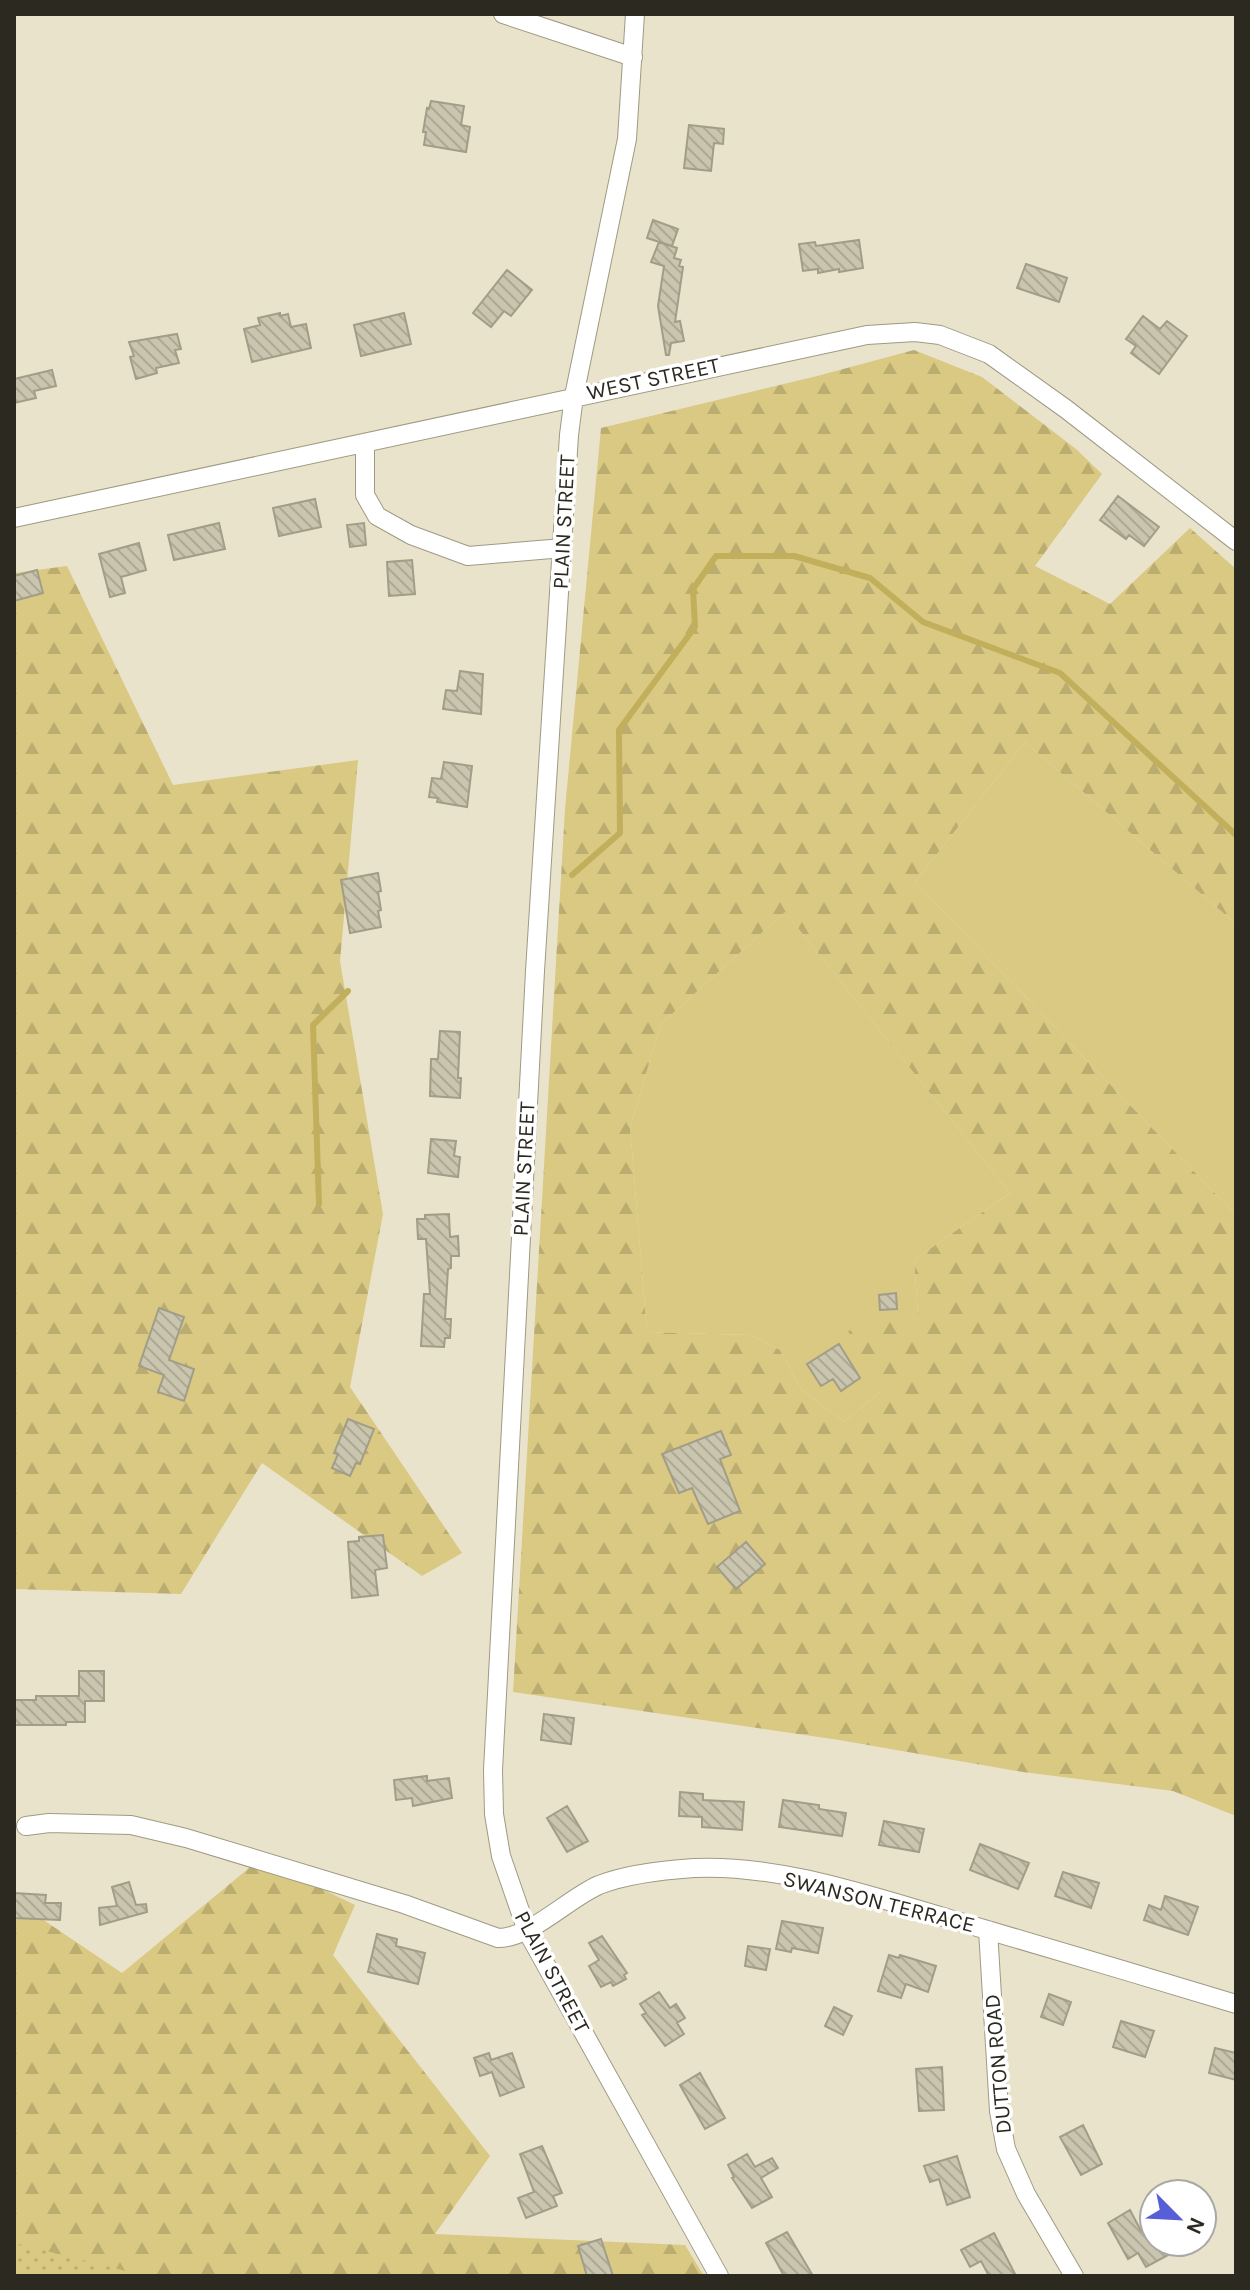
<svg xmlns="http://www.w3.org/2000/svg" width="1250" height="2290" font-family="Karla,sans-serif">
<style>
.grass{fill:#dac982}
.forest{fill:url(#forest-firs);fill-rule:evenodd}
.park{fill:url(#park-dots)}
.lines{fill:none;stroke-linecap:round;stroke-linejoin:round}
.stream{stroke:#c2af5c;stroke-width:6}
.building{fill:url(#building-back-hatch);stroke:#a29d87;stroke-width:2}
.minor-casing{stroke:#9f9a83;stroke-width:20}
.minor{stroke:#fff;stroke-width:18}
.labels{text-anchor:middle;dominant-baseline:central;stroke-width:7;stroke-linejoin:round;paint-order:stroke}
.street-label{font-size:22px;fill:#2b2920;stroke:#fff}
</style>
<defs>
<pattern id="forest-firs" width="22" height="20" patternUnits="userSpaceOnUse" patternTransform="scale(2)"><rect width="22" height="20" fill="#dac982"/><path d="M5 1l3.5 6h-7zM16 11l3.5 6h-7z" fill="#bbad70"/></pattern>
<pattern id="park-dots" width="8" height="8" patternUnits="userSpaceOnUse" patternTransform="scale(2)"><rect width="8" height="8" fill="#dac982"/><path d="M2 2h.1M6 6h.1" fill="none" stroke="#bbad70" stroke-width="1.8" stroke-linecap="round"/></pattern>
<pattern id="building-back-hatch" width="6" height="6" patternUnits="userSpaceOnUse" patternTransform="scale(2)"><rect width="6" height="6" fill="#cac5ae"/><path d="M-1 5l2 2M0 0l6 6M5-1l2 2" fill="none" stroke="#aea995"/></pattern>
</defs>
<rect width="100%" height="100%" fill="#e9e3cc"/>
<path class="grass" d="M 1025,742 L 1236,924 L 1236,1215 L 915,882 Z
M 785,912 L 1010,1193 L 914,1260 L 918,1315 L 880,1392 L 844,1422 L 801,1389 L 780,1350 L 751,1335 L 647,1332 L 630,1127 L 661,1024 Z"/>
<path class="forest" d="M 914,350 L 982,377 L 1076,449 L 1102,474 L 1035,566 L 1110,604 L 1190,528 L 1236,569 L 1236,924 L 1025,742 L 915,882 L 1236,1215 L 1236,1816 L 1173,1791 L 1023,1772 L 839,1740 L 513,1692 L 565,809 L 601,428 L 817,376 ZM 785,912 L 1010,1193 L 914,1260 L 918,1315 L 848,1331 L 880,1392 L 844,1422 L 801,1389 L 780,1350 L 751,1335 L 647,1332 L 630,1127 L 661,1024 Z
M 67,566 L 173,785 L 358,760 L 340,961 L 383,1214 L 350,1387 L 462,1553 L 422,1576 L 262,1463 L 181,1594 L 14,1589 L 14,573 Z
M 260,1859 L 355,1905 L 333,1955 L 490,2156 L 435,2234 L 685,2245 L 704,2276 L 14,2276 L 14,1900 L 122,1973 Z"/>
<path class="park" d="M 14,2243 L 146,2276 L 14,2276 Z"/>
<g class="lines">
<path class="stream" d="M 572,875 L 620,833 L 619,730 L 695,627 L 693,589 L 716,556 L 794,556 L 870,578 L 923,622 L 1060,673 L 1236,835
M 319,1204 L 313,1025 L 348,991"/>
</g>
<path class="building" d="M 431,101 L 464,106 L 461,125 L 470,127 L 466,152 L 424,145 L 426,132 L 423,132 L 427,108 L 429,109 Z
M 689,125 L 724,129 L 723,144 L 714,143 L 711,171 L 684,168 Z
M 653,220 L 678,229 L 672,246 L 647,238 Z
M 859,240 L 863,268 L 839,272 L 839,269 L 818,273 L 818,269 L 803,271 L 799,244 L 815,242 L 816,246 Z
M 659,242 L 677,248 L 674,258 L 681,260 L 679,266 L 683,267 L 675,322 L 680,321 L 684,341 L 671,343 L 669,355 L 666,355 L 658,306 L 664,266 L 651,262 Z
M 1026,264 L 1067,278 L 1059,302 L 1017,288 Z
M 507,270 L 532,290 L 511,316 L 504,311 L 491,327 L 473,313 Z
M 280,313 L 280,316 L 288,314 L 291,327 L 306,324 L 311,348 L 252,362 L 244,329 L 260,325 L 258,318 Z
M 404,313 L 411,344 L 361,356 L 354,325 Z
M 1143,316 L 1160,329 L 1167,321 L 1187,336 L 1159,374 L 1131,353 L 1136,346 L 1126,339 Z
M 177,334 L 181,349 L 175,350 L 179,363 L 156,368 L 157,373 L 136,379 L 130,357 L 134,356 L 129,342 Z
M 52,370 L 56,386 L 34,391 L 36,398 L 14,403 L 14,379 Z
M 1118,496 L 1159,527 L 1144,546 L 1129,535 L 1126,539 L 1100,520 Z
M 315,499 L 321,527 L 279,536 L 273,508 Z
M 219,523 L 225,549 L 174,560 L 168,535 Z
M 364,523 L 366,545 L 350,547 L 347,525 Z
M 139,543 L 146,570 L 121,577 L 125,593 L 110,597 L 99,554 Z
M 412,560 L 415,594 L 389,596 L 387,562 Z
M 37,570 L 43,593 L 14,601 L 14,576 Z
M 460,671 L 483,674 L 481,714 L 443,709 L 446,690 L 457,691 Z
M 444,762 L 472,766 L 467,807 L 437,802 L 438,798 L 429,797 L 432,778 L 441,779 Z
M 378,873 L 381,891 L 378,892 L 381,910 L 378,911 L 381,927 L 350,933 L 341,880 Z
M 440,1031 L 460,1032 L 458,1078 L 461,1078 L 460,1098 L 430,1096 L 431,1059 L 438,1059 Z
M 431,1139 L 456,1141 L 454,1156 L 460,1157 L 458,1177 L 428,1173 Z
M 449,1214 L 450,1237 L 458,1236 L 459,1256 L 451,1256 L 451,1268 L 448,1269 L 445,1319 L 451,1319 L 450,1338 L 445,1338 L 444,1347 L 421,1346 L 424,1294 L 430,1294 L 426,1239 L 418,1239 L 417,1219 L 425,1219 L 425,1215 Z
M 896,1293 L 897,1309 L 880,1310 L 879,1295 Z
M 159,1308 L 184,1317 L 169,1360 L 194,1369 L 184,1401 L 158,1392 L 164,1375 L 139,1366 Z
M 839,1344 L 860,1378 L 841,1391 L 833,1379 L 821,1386 L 807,1364 Z
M 348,1419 L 374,1429 L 360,1464 L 356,1463 L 350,1476 L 332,1468 L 338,1454 L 334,1453 Z
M 721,1431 L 731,1455 L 720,1459 L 740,1511 L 708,1524 L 692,1488 L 679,1493 L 662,1454 Z
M 383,1535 L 387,1568 L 375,1570 L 378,1595 L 352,1598 L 348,1542 L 359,1541 L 359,1537 Z
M 746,1542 L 765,1564 L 736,1589 L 717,1567 Z
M 79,1671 L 104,1671 L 104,1701 L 85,1701 L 85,1722 L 66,1722 L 66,1725 L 15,1725 L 15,1700 L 36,1700 L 36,1696 L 79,1696 Z
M 544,1714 L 574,1718 L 571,1744 L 541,1740 Z
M 427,1776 L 427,1781 L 449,1778 L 452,1798 L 413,1806 L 412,1798 L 396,1800 L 394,1780 Z
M 680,1792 L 703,1794 L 703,1800 L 744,1802 L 742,1830 L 702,1827 L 702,1817 L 679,1816 Z
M 783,1800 L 819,1805 L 819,1809 L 846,1813 L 842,1836 L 779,1827 Z
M 567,1806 L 588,1841 L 567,1852 L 547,1818 Z
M 884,1821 L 924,1829 L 919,1852 L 879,1845 Z
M 980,1844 L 1029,1863 L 1018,1889 L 970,1870 Z
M 1063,1872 L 1099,1883 L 1091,1908 L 1055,1896 Z
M 129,1882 L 136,1905 L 146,1904 L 147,1912 L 100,1925 L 99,1908 L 117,1906 L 112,1887 Z
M 14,1893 L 46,1895 L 45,1903 L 61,1903 L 60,1920 L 14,1918 Z
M 1165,1896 L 1198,1907 L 1188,1935 L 1144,1920 L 1149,1905 L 1161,1910 Z
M 782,1921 L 823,1928 L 818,1953 L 792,1948 L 791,1952 L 776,1949 Z
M 377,1934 L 397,1939 L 396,1946 L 425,1953 L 418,1984 L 368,1972 Z
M 602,1936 L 627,1973 L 624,1975 L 626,1979 L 613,1986 L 611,1982 L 601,1987 L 589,1966 L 599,1960 L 589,1943 Z
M 748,1946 L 770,1949 L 766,1970 L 745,1966 Z
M 889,1955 L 899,1958 L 900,1955 L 936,1966 L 928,1992 L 906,1984 L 901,1998 L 878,1991 Z
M 659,1992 L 670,2008 L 676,2004 L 685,2018 L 677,2023 L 684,2034 L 665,2046 L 642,2015 L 646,2013 L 640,2004 Z
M 1049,1994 L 1071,2002 L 1063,2025 L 1041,2017 Z
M 834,2007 L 852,2016 L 843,2035 L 825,2026 Z
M 1121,2021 L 1154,2031 L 1145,2057 L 1113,2047 Z
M 1215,2048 L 1236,2053 L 1236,2080 L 1209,2073 Z
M 489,2053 L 491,2060 L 512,2053 L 524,2087 L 500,2096 L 492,2072 L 480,2076 L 474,2058 Z
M 942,2067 L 944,2110 L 919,2111 L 916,2069 Z
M 700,2073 L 725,2118 L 705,2129 L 680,2085 Z
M 1083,2125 L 1102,2164 L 1081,2175 L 1060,2137 Z
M 542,2146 L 562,2193 L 553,2196 L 557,2206 L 526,2218 L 518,2198 L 534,2192 L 520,2154 Z
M 747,2154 L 755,2167 L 772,2158 L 778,2168 L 761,2178 L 772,2197 L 752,2208 L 732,2178 L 734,2177 L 728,2165 Z
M 957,2156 L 970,2197 L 947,2205 L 939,2179 L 930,2182 L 924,2166 Z
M 1130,2210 L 1141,2231 L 1154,2223 L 1154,2242 L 1161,2242 L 1168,2255 L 1146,2267 L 1138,2253 L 1128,2259 L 1108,2223 Z
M 787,2232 L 813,2276 L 784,2276 L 766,2243 Z
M 994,2233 L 1016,2276 L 989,2276 L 981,2261 L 970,2267 L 961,2250 Z
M 601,2239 L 613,2276 L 587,2276 L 578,2246 Z"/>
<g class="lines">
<defs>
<path id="minor" d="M 503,14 L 633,57
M 635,14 L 627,139 L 574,396 L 569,435 L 535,971 L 493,1770 L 494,1814 L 501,1856 L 527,1931 L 719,2276
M 365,443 L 365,495 L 377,516 L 411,535 L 468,556 L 563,548
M 14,518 L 867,335 L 915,332 L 940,335 L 989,354 L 1066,409 L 1236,541
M 26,1826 L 49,1823 L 131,1825 L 186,1838 L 404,1904 L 498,1938 C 531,1938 567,1899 599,1885 C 627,1874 664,1870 694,1868 C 779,1864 870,1896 950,1919 C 1045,1947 1141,1975 1236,2004
M 988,1930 L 999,2111 L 1006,2149 L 1026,2194 L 1074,2276"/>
</defs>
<use href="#minor" class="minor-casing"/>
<use href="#minor" class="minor"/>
</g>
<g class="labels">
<g class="street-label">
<text transform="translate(653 379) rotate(-12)">WEST STREET</text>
<text transform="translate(564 522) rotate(-87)">PLAIN STREET</text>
<text transform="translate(524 1169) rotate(-87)">PLAIN STREET</text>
<text transform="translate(879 1902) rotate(14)">SWANSON TERRACE</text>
<text transform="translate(552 1972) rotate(62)">PLAIN STREET</text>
<text transform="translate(998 2064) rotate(-95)">DUTTON ROAD</text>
</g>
</g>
<rect width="1250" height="2290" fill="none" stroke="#2b2920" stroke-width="32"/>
<g transform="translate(1178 2218) rotate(114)"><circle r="38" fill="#ffffff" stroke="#aaa9a6" stroke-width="2"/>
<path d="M0-6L14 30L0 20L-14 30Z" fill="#585ed5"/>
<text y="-12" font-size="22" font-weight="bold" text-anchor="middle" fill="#2b2920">N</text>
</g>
</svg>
